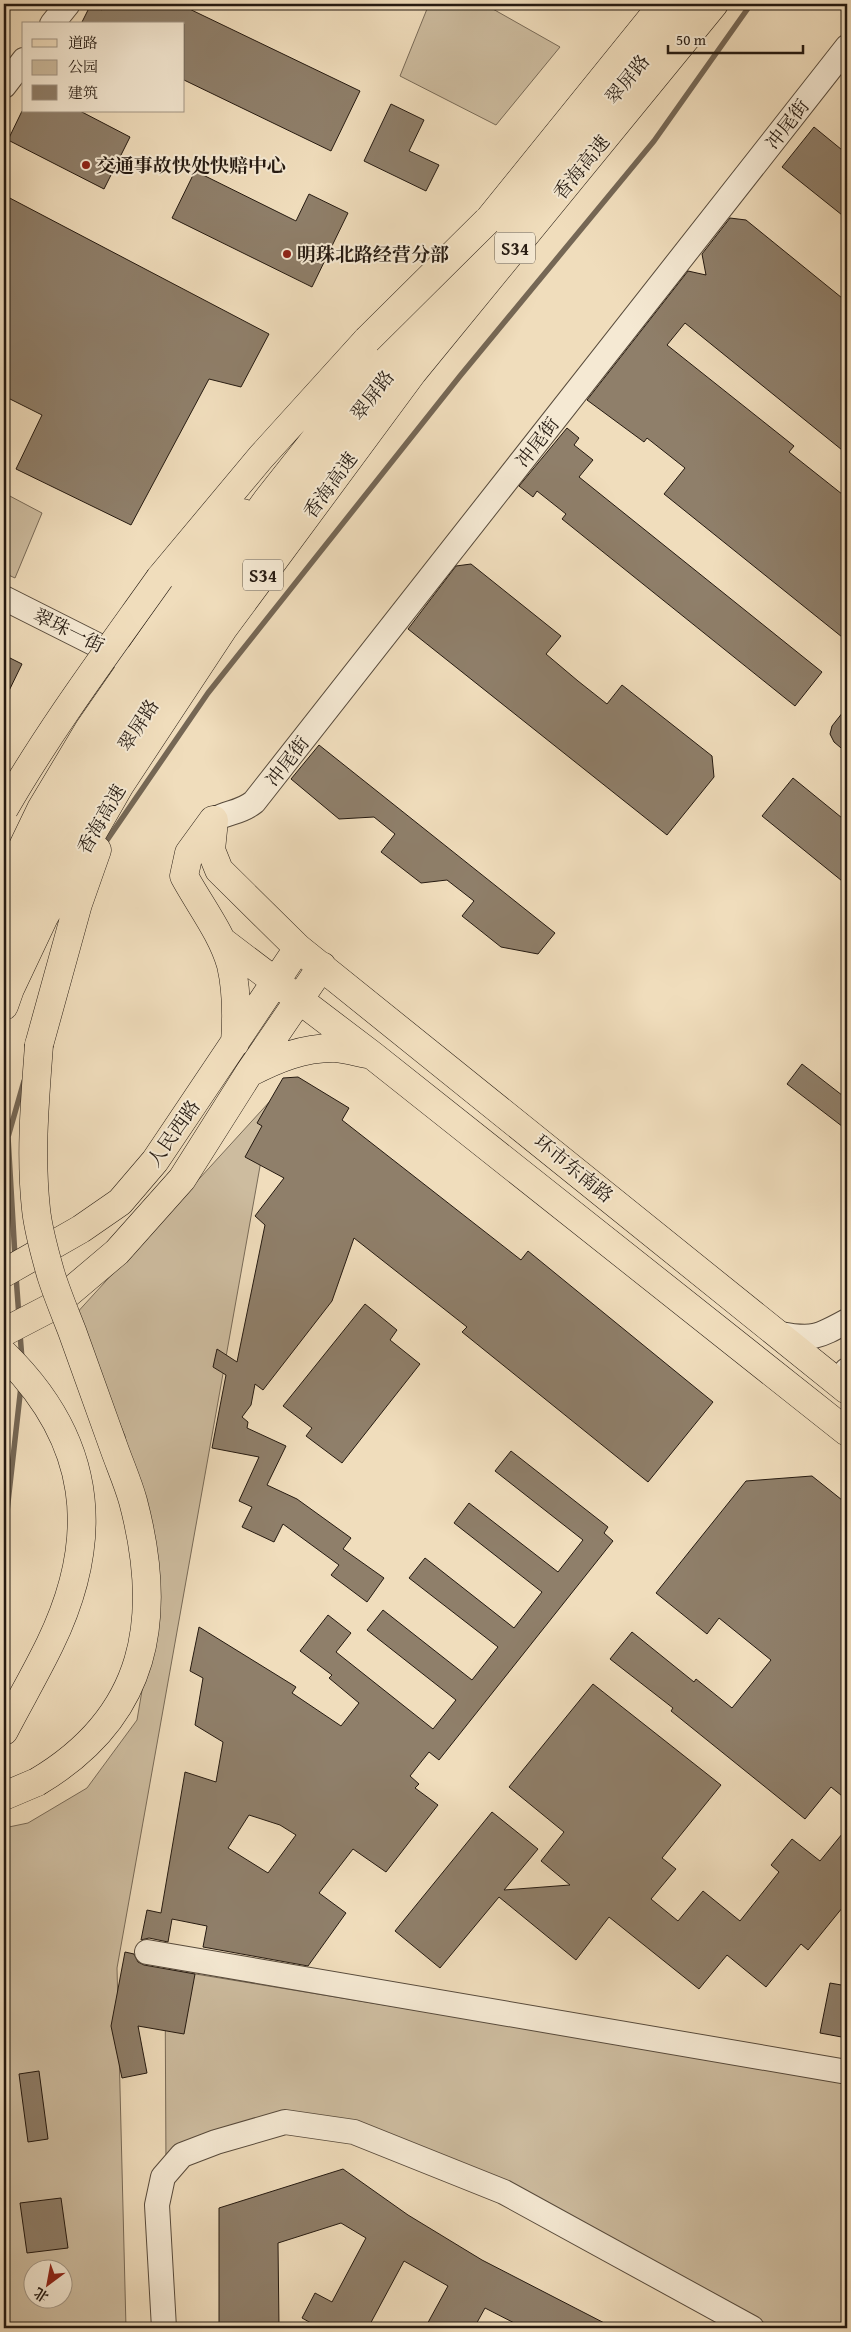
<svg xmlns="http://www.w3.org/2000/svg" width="851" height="2332" font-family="'Gentium Book Plus','Noto Serif SC',serif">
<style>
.green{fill:#cdbc9f;stroke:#796b58;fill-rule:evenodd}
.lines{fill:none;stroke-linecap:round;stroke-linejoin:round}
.stream{stroke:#756755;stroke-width:5.5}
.building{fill:#8f7f6a;stroke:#251a11;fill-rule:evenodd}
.minor-casing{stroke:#584b3c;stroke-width:26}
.major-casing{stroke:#251a11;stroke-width:29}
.highway-casing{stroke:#251a11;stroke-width:29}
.minor{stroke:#f5e9d3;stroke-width:24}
.major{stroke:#f0ddbc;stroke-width:28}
.highway{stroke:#f0ddbc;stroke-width:28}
.highway-bridge-casing{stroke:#251a11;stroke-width:29;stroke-linecap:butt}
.highway-bridge{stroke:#f0ddbc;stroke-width:28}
.poi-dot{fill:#8f2418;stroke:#f5e9d3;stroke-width:2}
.labels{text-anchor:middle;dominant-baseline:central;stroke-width:4;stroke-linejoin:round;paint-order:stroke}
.shield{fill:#f5e9d3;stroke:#63584b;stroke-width:1}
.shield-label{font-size:18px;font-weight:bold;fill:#251a11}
.street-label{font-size:19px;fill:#251a11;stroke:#f5e9d3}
.poi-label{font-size:19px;font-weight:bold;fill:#251a11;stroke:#f5e9d3;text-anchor:start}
</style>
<rect width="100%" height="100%" fill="#f0ddbc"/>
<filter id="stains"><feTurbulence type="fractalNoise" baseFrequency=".004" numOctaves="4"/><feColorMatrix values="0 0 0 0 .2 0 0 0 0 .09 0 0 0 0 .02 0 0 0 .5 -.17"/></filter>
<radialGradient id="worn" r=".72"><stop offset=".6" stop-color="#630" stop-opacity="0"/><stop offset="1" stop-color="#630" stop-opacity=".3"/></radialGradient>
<path class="green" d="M 429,4 L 484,4 L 560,47 L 496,125 L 400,76 Z
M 6,494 L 42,513 L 15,578 L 4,573 L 4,498 Z
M 272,1099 L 117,1968 L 126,2328 L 4,2328 L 4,1828 L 28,1823 L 87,1788 L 137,1720 L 156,1608 L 125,1436 L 74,1316 ZM 32,2270 L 62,2270 L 62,2300 L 32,2300 Z
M 165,1969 L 847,2081 L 847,2328 L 772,2328 L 508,2182 L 285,2113 L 166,2169 Z"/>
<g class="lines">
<path class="stream" d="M 103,846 L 208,693 L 460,376 L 654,141 L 751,4
M 15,1257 L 8,1137 L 24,1081
M 16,1276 L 19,1317
M 20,1334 L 22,1359
M 4,1538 L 21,1386"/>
</g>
<path class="building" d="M 91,4 L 102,10 L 105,4 L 179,4 L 360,91 L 331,151 L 184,80 L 184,24 L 81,24 Z
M 391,104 L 424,120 L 409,151 L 439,165 L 426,191 L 364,161 Z
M 22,111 L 80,111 L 130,137 L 104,189 L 8,140 Z
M 814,127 L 847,154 L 847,219 L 782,167 Z
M 195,171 L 296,221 L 309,194 L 348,213 L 312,287 L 172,218 Z
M 4,195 L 269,334 L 241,387 L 209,379 L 131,525 L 16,469 L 42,415 L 4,396 Z
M 730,218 L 746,220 L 847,302 L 847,454 L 685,323 L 667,345 L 794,446 L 789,452 L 847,498 L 847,641 L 664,494 L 685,468 L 647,438 L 644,442 L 587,400 L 688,271 L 706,275 L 702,254 Z
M 567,428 L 579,438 L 574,445 L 593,460 L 579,477 L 822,672 L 795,706 L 562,519 L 566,514 L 537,491 L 533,497 L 519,486 Z
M 471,564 L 561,636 L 546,654 L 578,681 L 607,704 L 622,685 L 712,756 L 714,777 L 667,835 L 408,629 L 456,566 Z
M 4,655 L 22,664 L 4,701 Z
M 847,707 L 847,753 L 834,742 L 830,734 L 832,726 Z
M 319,745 L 555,933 L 538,954 L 501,947 L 462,916 L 474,901 L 447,880 L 421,883 L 381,852 L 395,834 L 374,817 L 339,819 L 291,779 Z
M 793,778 L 847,822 L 847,885 L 762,816 Z
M 802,1064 L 847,1099 L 847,1130 L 787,1084 Z
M 298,1077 L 349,1108 L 342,1120 L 521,1260 L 528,1251 L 713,1402 L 648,1482 L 462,1332 L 467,1327 L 354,1238 L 332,1301 L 263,1390 L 255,1384 L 251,1405 L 242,1417 L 248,1422 L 247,1428 L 286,1446 L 267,1485 L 297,1499 L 351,1538 L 343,1549 L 384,1578 L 367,1602 L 331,1575 L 339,1565 L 283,1524 L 274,1542 L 242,1527 L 252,1507 L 239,1501 L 259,1457 L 212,1448 L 226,1375 L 213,1367 L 217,1349 L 237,1362 L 265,1225 L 255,1216 L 284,1178 L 245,1157 L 262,1126 L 257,1123 L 283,1078 Z
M 365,1304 L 397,1330 L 390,1340 L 420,1364 L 342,1463 L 306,1436 L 312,1428 L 283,1406 Z
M 511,1451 L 608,1527 L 604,1533 L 613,1541 L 439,1760 L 429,1752 L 410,1776 L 419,1784 L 415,1788 L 438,1805 L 386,1872 L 353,1849 L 319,1893 L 346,1913 L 308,1966 L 203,1947 L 207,1926 L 172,1919 L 168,1942 L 149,1938 L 141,1940 L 147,1910 L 161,1913 L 185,1772 L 216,1782 L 223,1742 L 195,1725 L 203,1678 L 190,1671 L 199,1627 L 296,1687 L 292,1693 L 341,1726 L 359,1703 L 329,1678 L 332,1675 L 300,1651 L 328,1615 L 351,1633 L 336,1652 L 433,1729 L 456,1700 L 367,1630 L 383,1610 L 472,1680 L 498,1647 L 409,1578 L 425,1558 L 514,1628 L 542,1592 L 454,1523 L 469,1503 L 558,1572 L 583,1540 L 495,1471 ZM 249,1815 L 280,1825 L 296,1835 L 268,1873 L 228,1848 Z
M 812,1476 L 847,1504 L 847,1800 L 831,1787 L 805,1819 L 671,1711 L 673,1708 L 610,1659 L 632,1632 L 694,1682 L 696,1679 L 732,1708 L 771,1660 L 719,1618 L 707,1634 L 656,1593 L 746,1481 Z
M 593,1684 L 721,1785 L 662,1858 L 676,1869 L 651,1899 L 678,1921 L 703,1891 L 740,1921 L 779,1872 L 771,1865 L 792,1839 L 820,1861 L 847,1828 L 847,1902 L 808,1950 L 801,1944 L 766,1987 L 727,1955 L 699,1989 L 609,1917 L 576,1960 L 499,1897 L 440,1968 L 395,1931 L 492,1812 L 538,1849 L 504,1890 L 570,1885 L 541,1861 L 564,1832 L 509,1787 Z
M 125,1952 L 134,1954 L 138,1962 L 144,1965 L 195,1974 L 184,2034 L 138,2026 L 147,2073 L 122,2078 L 111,2026 Z
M 830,1983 L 847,1986 L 847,2038 L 820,2033 Z
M 39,2071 L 48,2139 L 28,2142 L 19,2074 Z
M 343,2169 L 408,2215 L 482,2260 L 614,2328 L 524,2328 L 485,2308 L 474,2328 L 425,2328 L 448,2286 L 404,2261 L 368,2328 L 320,2328 L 302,2318 L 315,2293 L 332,2302 L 366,2238 L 341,2223 L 278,2243 L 279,2328 L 219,2328 L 219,2208 Z
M 61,2198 L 68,2248 L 27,2253 L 20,2203 Z"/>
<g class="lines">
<defs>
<path id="minor" d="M 52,24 L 68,4
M 4,86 L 24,60
M 4,598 L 125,659
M 214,820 C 228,811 239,814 254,802 L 847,47
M 780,1334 C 813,1340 818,1337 847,1321
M 847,1370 L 847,1371
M 147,1952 L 847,2072
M 164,2328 L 157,2205 L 163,2177 L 182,2155 L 216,2142 L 285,2122 L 354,2132 L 504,2192 L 752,2328"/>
<path id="major" d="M 213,820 L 189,853 L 184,876 C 199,904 222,933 231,965 C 237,991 237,1016 235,1043
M 214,820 L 211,850 L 219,870 L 298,948 L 847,1390
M 4,886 L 41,809 L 89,729 L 213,550 L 243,513
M 222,941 L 372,1055 L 847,1432
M 4,967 C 16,940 27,912 41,886 C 88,799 143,715 199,633 C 348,413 521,210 688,4
M 249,1073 C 276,1059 304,1047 336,1048 C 346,1049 357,1052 367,1054
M 4,1273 L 81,1229 L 120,1202 L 155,1161 L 298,948
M 4,1332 L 52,1307 L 117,1252 L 182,1179 L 249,1073 L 322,966"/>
<path id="highway" d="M 473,239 L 663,4
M 160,578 L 261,457 L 367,340
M 4,920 L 40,843 L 92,753 L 194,601 L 267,500 L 440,281
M 4,1006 L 10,989 L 44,917 L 120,785 L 223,629 L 413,372 L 714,4
M 39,1045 L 78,904 L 97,850
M 4,1354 C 91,1439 103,1535 50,1644 C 36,1673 19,1702 4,1731
M 4,1796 L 37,1782"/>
</defs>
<use href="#minor" class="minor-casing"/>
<use href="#major" class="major-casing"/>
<use href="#highway" class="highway-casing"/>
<use href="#minor" class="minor"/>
<use href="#major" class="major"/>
<use href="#highway" class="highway"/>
<defs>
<path id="highway-bridge" d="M 367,340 L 487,221
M 4,809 C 50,729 106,654 160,578
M 37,1782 C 148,1716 164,1618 133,1501 C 128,1483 120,1465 114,1448 C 100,1409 86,1370 72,1331 C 65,1313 57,1294 51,1275 C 45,1254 38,1230 36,1209 C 30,1154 35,1099 39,1045"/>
</defs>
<use href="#highway-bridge" class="highway-bridge-casing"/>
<use href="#highway-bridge" class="highway-bridge"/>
</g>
<g class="poi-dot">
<circle cx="86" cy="165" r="5"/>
<circle cx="287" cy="254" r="5"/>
</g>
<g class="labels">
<g class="shield">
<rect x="495" y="232.5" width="40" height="31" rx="4"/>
<rect x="243" y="559.5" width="40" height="31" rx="4"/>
</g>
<g class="shield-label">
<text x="515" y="248">S34</text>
<text x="263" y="575">S34</text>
</g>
<g class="street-label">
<text transform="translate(627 79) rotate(-51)">翠屏路</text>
<text transform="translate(787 124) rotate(-52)">冲尾街</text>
<text transform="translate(581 167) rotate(-51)">香海高速</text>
<text transform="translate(372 395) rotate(-52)">翠屏路</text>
<text transform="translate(537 442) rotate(-52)">冲尾街</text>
<text transform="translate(330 485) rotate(-54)">香海高速</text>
<text transform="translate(69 630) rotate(26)">翠珠一街</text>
<text transform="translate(138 725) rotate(-57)">翠屏路</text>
<text transform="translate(287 761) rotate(-52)">冲尾街</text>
<text transform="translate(101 819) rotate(-60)">香海高速</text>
<text transform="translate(173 1133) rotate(-55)">人民西路</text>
<text transform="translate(574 1168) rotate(39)">环市东南路</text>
</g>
<g class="poi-label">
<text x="96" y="165">交通事故快处快赔中心</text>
<text x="297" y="254">明珠北路经营分部</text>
</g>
</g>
<rect width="851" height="2332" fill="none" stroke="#f0ddbc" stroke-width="20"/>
<rect x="5" y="5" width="841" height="2322" fill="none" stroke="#251a11" stroke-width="2.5"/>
<rect x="10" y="10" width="831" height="2312" fill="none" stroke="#251a11"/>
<rect x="22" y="22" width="162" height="90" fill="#f5e9d3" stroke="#a29685"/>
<rect x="32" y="39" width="25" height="8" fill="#f0ddbc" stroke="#a29685"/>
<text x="68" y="48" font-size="15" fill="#251a11">道路</text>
<rect x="32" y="60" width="25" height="15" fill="#cdbc9f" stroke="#a29685"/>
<text x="68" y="72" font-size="15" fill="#251a11">公园</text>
<rect x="32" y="85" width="25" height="15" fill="#8f7f6a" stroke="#a29685"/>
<text x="68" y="98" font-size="15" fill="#251a11">建筑</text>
<g transform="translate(48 2284) rotate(212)"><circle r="24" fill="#f5e9d3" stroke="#a29685"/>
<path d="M0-4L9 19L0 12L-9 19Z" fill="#8f2418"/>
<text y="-8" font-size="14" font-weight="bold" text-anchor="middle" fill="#251a11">北</text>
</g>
<path d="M668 45v8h135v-8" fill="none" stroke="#251a11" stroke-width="2.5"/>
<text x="676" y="45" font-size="15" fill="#251a11" stroke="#f5e9d3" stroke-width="4" paint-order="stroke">50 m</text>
<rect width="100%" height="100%" filter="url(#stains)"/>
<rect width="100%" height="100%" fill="url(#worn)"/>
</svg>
